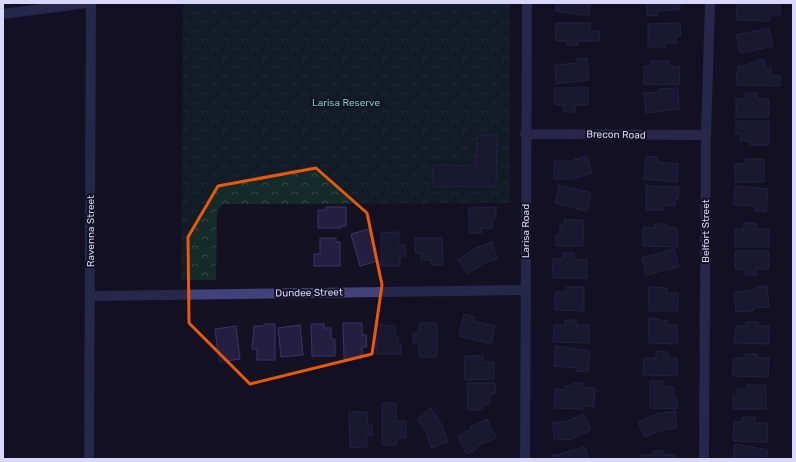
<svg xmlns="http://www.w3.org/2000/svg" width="796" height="462" font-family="Rubik,sans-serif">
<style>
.park{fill:url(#park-crowns)}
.building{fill:#241f41;stroke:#3c346a}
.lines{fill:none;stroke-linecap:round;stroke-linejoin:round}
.minor{stroke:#41417c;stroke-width:10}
.marked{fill:none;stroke:#e8590c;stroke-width:3;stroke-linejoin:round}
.labels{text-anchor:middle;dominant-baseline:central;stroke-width:4;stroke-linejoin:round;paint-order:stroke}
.park-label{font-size:10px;fill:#6bd2b4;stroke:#131122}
.street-label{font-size:10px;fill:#d9d7fa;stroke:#131122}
</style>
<defs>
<pattern id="park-crowns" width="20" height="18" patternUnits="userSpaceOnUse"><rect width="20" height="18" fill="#152b2a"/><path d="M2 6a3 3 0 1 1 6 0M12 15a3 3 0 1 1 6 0" fill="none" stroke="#36494a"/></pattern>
</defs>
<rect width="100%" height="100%" fill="#131122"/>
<path class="park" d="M 183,3 L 510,3 L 510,203 L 223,204 L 217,211 L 216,280 L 181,280 Z"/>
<path class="building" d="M 556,3 L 590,3 L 589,16 L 556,11 Z
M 647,3 L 680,3 L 680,9 L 658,11 L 658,15 L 647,16 Z
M 737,3 L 780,3 L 780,15 L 770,15 L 770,21 L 737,20 Z
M 555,23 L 590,23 L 590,31 L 599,31 L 599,41 L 578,41 L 578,45 L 567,45 L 567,41 L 556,41 Z
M 680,23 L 681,36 L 676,36 L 676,43 L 665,43 L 665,47 L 648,47 L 648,24 Z
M 769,28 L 773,46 L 740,53 L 736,35 Z
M 587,58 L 589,80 L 556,84 L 555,65 L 577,63 L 576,59 Z
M 757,60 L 765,60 L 765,68 L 771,68 L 771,76 L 780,76 L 780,86 L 736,85 L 738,66 L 748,66 L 748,63 L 757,62 Z
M 651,61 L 669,61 L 669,66 L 680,67 L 679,85 L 644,84 L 644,66 L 651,66 Z
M 554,88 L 588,88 L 588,105 L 575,105 L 575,112 L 564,112 L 564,105 L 555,105 Z
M 678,88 L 679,109 L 646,113 L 644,93 L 660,92 L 660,89 Z
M 745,93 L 757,93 L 757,99 L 769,99 L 769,117 L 736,117 L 736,99 L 745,99 Z
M 736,121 L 769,121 L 769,145 L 750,145 L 750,141 L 740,141 L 741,134 L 736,134 Z
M 477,135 L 497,135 L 496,187 L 433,186 L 433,165 L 476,166 Z
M 587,156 L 592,173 L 572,179 L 554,179 L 554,161 L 570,161 Z
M 646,156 L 657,157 L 657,162 L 678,164 L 677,182 L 644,179 Z
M 746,159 L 764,159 L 764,182 L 735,182 L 735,164 L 746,164 Z
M 559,185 L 591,193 L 587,211 L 555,203 Z
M 646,186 L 679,187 L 678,199 L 675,199 L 675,206 L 664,205 L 664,210 L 646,210 Z
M 735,186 L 768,189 L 766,212 L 755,211 L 756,206 L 734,205 Z
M 326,207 L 346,207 L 346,226 L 341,226 L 341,228 L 318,228 L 318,210 L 326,210 Z
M 496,207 L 496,218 L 492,218 L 492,228 L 481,228 L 482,233 L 469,233 L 469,208 Z
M 564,220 L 583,220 L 583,246 L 556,246 L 556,235 L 560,235 L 560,225 L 565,225 Z
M 744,223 L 756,223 L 756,229 L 769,229 L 769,247 L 735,247 L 735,229 L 744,229 Z
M 655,224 L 667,224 L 667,228 L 677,228 L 678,247 L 643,246 L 643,227 L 655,228 Z
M 369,229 L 377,261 L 360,266 L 351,234 Z
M 399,232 L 399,245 L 405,245 L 406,256 L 400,256 L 400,266 L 381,266 L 381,233 Z
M 320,238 L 336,238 L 336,242 L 340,242 L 340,266 L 314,266 L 314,254 L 320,254 Z
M 415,238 L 442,238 L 443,265 L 431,265 L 431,260 L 421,260 L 421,253 L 415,253 Z
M 492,242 L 497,259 L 484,263 L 468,274 L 458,260 L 475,248 Z
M 674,249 L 679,267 L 646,275 L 642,258 Z
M 735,251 L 769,251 L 769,269 L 756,269 L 756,275 L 745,275 L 744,269 L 735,269 Z
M 563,253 L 574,253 L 574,259 L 587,260 L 587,278 L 553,278 L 553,259 L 563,259 Z
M 767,286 L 769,307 L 753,308 L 753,311 L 736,312 L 734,292 L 756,290 L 756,287 Z
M 566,287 L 584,287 L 584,311 L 555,310 L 555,292 L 566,292 Z
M 649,287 L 667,288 L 667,293 L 678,293 L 678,311 L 649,311 Z
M 464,314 L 475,317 L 473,321 L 495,326 L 491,344 L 459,336 Z
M 649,318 L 667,321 L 667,325 L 677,325 L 678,344 L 649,343 Z
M 565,320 L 576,320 L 576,325 L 589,325 L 589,343 L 553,342 L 554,325 L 565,325 Z
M 746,322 L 758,322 L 758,326 L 769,326 L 769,344 L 734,343 L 736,326 L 746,326 Z
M 343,323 L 362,323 L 362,335 L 366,335 L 367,347 L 362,347 L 362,359 L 344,359 Z
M 419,323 L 437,323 L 437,357 L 419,357 L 419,344 L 413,344 L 413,333 L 419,333 Z
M 264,324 L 275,324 L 275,360 L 257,360 L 257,349 L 252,349 L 254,326 L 263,326 Z
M 311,324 L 324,324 L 324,328 L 331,328 L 331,339 L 335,339 L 335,356 L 312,356 Z
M 376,324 L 395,326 L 395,336 L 398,336 L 398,344 L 401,344 L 401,354 L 376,354 Z
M 300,325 L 303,355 L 281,357 L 278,328 Z
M 236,326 L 240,359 L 219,362 L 215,329 Z
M 556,346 L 590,351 L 588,372 L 576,371 L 577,368 L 554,366 Z
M 656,351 L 668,352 L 668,358 L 677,358 L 677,376 L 643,375 L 644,358 L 656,358 Z
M 745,354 L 757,354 L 757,358 L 769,358 L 768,377 L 733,376 L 733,358 L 745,358 Z
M 465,356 L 483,356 L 483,362 L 494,362 L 494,379 L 465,380 Z
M 650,381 L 664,381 L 664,387 L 674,387 L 674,398 L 677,398 L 677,409 L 650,408 Z
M 467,383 L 495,383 L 495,394 L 490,394 L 490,404 L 483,404 L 483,410 L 468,410 Z
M 573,383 L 583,383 L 583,387 L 595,388 L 594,406 L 583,406 L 583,409 L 554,408 L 555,389 L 565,390 L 566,386 L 573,386 Z
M 747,385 L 766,385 L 766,409 L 733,409 L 733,396 L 737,396 L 737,389 L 747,389 Z
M 382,403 L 396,403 L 396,421 L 406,421 L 406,438 L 397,438 L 397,445 L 382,445 Z
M 431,408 L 442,425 L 448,442 L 431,448 L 427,433 L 417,419 Z
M 675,411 L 677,428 L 659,431 L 645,437 L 638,422 L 657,414 Z
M 349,412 L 367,412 L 367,424 L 372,424 L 372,435 L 367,435 L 367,447 L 350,448 Z
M 584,414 L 591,430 L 572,439 L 554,440 L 553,423 L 567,421 Z
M 743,417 L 755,417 L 755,423 L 767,423 L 767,442 L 733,441 L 734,422 L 743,422 Z
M 487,419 L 496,438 L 475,447 L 477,449 L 466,454 L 458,436 L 472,429 L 470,427 Z
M 735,444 L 768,450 L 767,459 L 733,459 Z
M 585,447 L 588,459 L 553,459 L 552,456 Z
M 653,451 L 664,451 L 664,455 L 675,455 L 675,459 L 641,459 L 641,455 L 653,455 Z"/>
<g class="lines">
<path class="minor" d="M 3,14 L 87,3
M 525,134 L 706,135
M 91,296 L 526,290
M 89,459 L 91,3
M 525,459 L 527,3
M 704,459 L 706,135 L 710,3"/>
</g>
<path d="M0 0H796V462H0ZM 316,168 L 367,213 L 382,285 L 372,354 L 250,384 L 189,323 L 188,237 L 218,186 Z" fill="#131122" fill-opacity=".55" fill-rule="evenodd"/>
<path class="marked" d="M 316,168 L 367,213 L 382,285 L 372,354 L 250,384 L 189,323 L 188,237 L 218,186 Z"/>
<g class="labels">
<g class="park-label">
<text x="346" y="103">Larisa Reserve</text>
</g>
<g class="street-label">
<text transform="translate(616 135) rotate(1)">Brecon Road</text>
<text transform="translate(91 231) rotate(-90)">Ravenna Street</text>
<text transform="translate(526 231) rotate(-90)">Larisa Road</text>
<text transform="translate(706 231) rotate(-90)">Belfort Street</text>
<text transform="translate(309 293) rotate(-1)">Dundee Street</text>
</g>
</g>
<rect width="796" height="462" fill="none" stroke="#d9d7fa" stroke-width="8"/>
</svg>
